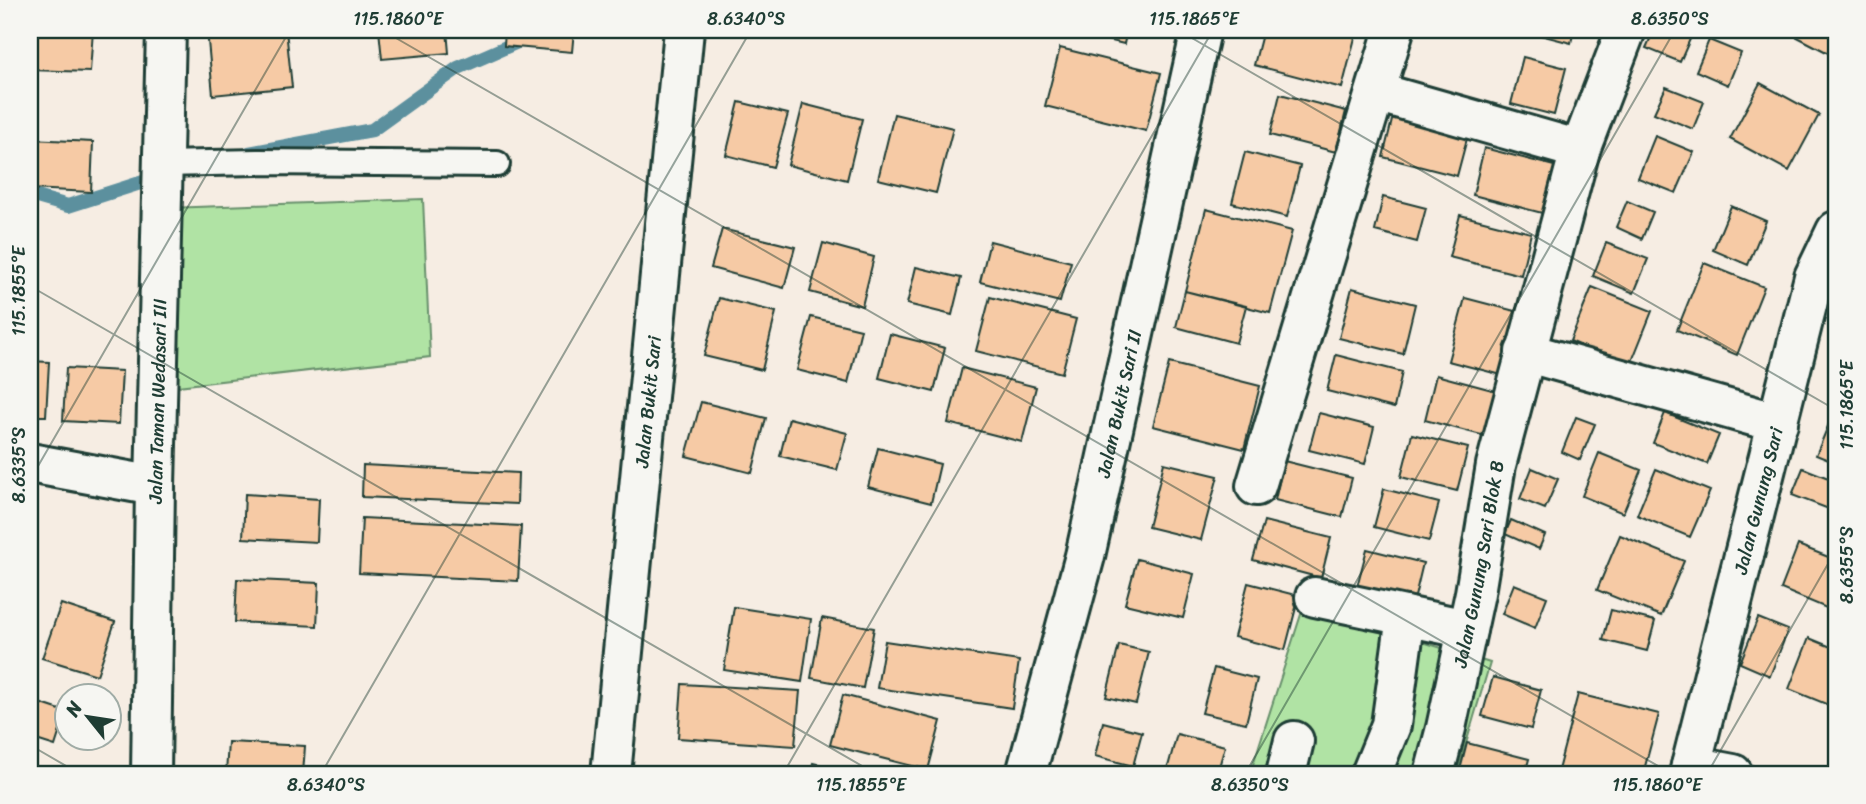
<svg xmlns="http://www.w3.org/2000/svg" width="1866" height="804" font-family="Sriracha,sans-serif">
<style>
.green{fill:#b0e3a4;stroke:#68906c;stroke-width:2}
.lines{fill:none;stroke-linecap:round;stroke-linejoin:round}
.stream{stroke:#5c909e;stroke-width:14}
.building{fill:#f6caa5;stroke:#1f3d34;stroke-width:2}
.service-casing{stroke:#1f3d34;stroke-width:30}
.minor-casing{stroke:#1f3d34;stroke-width:44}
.tertiary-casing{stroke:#1f3d34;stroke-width:44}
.service{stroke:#f6f6f2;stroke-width:24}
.minor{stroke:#f6f6f2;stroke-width:38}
.tertiary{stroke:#f6f6f2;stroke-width:38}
.ticks{fill:none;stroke:#1f3d34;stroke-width:2;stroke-opacity:0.45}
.labels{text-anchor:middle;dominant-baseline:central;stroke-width:6;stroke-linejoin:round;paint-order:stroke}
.street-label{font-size:19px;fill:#1f3d34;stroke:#f6f6f2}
.neatline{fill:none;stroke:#1f3d34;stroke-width:2.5}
.ticks-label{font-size:18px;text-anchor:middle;fill:#1f3d34}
</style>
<rect width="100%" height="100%" fill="#f6ede3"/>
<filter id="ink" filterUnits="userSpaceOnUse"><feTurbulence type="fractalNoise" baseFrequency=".0143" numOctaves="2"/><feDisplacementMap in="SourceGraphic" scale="14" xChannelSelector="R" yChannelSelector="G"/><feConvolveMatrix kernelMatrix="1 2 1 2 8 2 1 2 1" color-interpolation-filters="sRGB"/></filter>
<g filter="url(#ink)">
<path class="green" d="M 423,199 L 430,357 L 160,388 L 168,208 Z
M 1304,605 L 1490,663 L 1457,774 L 1250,774 Z"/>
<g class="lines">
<path class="stream" d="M 249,153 L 372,130 L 458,68 L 545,30
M 30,195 L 68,206 L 159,177"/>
</g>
<path class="building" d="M 30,30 L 93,30 L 90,72 L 30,70 Z
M 207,30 L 286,30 L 292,87 L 213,95 Z
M 379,30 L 447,30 L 449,53 L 382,59 Z
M 505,30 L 574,30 L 572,52 L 504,46 Z
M 1066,30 L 1127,30 L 1124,44 Z
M 1263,30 L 1357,30 L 1342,88 L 1254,65 Z
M 1534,30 L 1574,30 L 1571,43 L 1533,33 Z
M 1654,30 L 1694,30 L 1680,62 L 1646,48 Z
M 1784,30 L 1836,30 L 1836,57 Z
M 1709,40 L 1741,53 L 1728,85 L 1696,71 Z
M 1060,48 L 1161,73 L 1146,131 L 1045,106 Z
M 1523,57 L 1566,68 L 1554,115 L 1511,104 Z
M 1760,83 L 1819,115 L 1789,171 L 1730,139 Z
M 1666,87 L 1704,102 L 1693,129 L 1654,113 Z
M 1280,94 L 1346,111 L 1336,152 L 1270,135 Z
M 739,102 L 788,114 L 773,167 L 726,155 Z
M 803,104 L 862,119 L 847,180 L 788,165 Z
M 1394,112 L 1469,131 L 1457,176 L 1383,157 Z
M 894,114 L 953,128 L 936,193 L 878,179 Z
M 1655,136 L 1694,152 L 1676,193 L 1638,178 Z
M 30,139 L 93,142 L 91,192 L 30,189 Z
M 1484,148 L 1558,167 L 1546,214 L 1473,195 Z
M 1245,152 L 1300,166 L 1287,217 L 1232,203 Z
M 1383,197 L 1426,208 L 1417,242 L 1375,231 Z
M 1627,201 L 1653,212 L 1642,239 L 1616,227 Z
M 1731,206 L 1766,221 L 1748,265 L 1713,250 Z
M 1206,209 L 1292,231 L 1270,313 L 1185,291 Z
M 1460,215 L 1531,233 L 1521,275 L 1449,257 Z
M 722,229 L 795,247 L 784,288 L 711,268 Z
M 990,241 L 1071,262 L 1060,302 L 980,282 Z
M 823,243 L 874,257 L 862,306 L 810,292 Z
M 1606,243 L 1648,259 L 1634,293 L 1593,276 Z
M 1704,263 L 1764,287 L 1737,355 L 1677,330 Z
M 916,267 L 961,278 L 952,315 L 907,304 Z
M 1592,287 L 1652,311 L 1630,366 L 1570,341 Z
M 1352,288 L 1415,304 L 1403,354 L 1339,338 Z
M 1185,291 L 1246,306 L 1236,343 L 1176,327 Z
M 990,297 L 1076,319 L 1062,373 L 976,351 Z
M 719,298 L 776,312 L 762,370 L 704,356 Z
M 1465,298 L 1534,316 L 1517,379 L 1448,361 Z
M 811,317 L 861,329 L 848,383 L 797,370 Z
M 890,334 L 945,348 L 934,392 L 879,378 Z
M 1336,355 L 1402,372 L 1394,408 L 1327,391 Z
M 1836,358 L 1836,376 L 1830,374 Z
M 30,361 L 49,362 L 46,416 L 30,416 Z
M 1169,363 L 1260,386 L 1244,449 L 1153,426 Z
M 66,368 L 122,371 L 119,424 L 63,421 Z
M 962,368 L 1036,387 L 1022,442 L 948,423 Z
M 1436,375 L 1496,391 L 1485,436 L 1425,420 Z
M 701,402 L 766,418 L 752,473 L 686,456 Z
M 1836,407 L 1836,463 L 1816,455 Z
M 1319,413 L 1374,427 L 1365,464 L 1309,450 Z
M 1665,413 L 1719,435 L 1707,464 L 1653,443 Z
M 1576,417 L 1595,424 L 1580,460 L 1562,452 Z
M 789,418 L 847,433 L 837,470 L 780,456 Z
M 1412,434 L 1468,448 L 1457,491 L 1401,477 Z
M 878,448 L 940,464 L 931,503 L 868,487 Z
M 1599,453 L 1641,470 L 1623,513 L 1582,496 Z
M 1284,461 L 1352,478 L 1342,517 L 1275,500 Z
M 1164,463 L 1218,476 L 1201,540 L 1148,527 Z
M 363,465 L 518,473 L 517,504 L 362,497 Z
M 1532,468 L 1558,479 L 1545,509 L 1520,499 Z
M 1803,468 L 1836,481 L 1836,507 L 1834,511 L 1792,495 Z
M 1656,469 L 1710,491 L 1690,537 L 1637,515 Z
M 1384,489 L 1439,503 L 1429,541 L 1374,527 Z
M 245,494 L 319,499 L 317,542 L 243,538 Z
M 362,518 L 521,526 L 518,581 L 359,573 Z
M 1511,520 L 1545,535 L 1539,549 L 1505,534 Z
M 1264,521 L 1331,538 L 1321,578 L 1253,560 Z
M 1620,535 L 1684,561 L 1661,616 L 1597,590 Z
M 1798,545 L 1836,560 L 1836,612 L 1781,589 Z
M 1367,549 L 1423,563 L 1413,605 L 1356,590 Z
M 1137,559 L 1194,574 L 1183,618 L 1125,604 Z
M 237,579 L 319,583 L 317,626 L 235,622 Z
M 1248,583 L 1299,596 L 1285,650 L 1234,637 Z
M 1514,584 L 1547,597 L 1535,628 L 1502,614 Z
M 61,604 L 115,622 L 97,675 L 42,658 Z
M 734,607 L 811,619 L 802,682 L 724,670 Z
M 1611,610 L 1655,621 L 1647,651 L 1603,640 Z
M 822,618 L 874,628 L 863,688 L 811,678 Z
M 1758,618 L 1788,630 L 1770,676 L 1740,663 Z
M 1809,638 L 1836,649 L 1836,693 L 1831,706 L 1789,689 Z
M 885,641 L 1019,661 L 1012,708 L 877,688 Z
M 1119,645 L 1149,652 L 1136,704 L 1106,697 Z
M 1214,668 L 1257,679 L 1246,723 L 1202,713 Z
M 1493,677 L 1541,690 L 1531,729 L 1482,716 Z
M 682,684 L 800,691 L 795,746 L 678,738 Z
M 1578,694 L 1659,714 L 1643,774 L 1557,774 Z
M 843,695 L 941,721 L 928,770 L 830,745 Z
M 30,700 L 66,712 L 55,746 L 30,738 Z
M 1103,722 L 1142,732 L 1133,766 L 1095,756 Z
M 1177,734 L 1225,746 L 1217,774 L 1166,774 Z
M 228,742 L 305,746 L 303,774 L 226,774 Z
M 1467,743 L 1529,759 L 1525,774 L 1459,774 Z
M 813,763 L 858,774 L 810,774 Z"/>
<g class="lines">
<defs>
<path id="service" d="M 162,164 L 258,162 L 497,164"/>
<g id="minor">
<path d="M 1376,92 L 1580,150"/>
<path d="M 1525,352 L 1778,423"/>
<path d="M 30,463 L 155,486"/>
<path d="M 1256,486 L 1394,30"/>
<path d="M 1315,597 L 1467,629"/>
<path d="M 1691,766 L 1733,774"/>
<path id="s1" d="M 151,774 L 155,486 L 166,30"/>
<path id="s2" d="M 1026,774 L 1085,556 L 1201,30"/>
<path d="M 1286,774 L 1294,741"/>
<path d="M 1371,774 L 1391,725 L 1406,616"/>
<path id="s3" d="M 1434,774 L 1446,728 L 1475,593 L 1496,465 L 1580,150 L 1626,30"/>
<path id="s4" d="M 1689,774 L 1814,277 L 1836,231"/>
</g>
<g id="tertiary">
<path id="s5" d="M 611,774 L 684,30"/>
</g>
</defs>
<use href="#service" class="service-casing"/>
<use href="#minor" class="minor-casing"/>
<use href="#tertiary" class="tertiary-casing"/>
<use href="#service" class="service"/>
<use href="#minor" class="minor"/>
<use href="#tertiary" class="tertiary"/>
</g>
</g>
<path class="ticks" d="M 382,30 L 1672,774M 1178,30 L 1836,410M 30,286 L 876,774M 30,480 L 290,30M 30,745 L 80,774M 321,774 L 751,30M 783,774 L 1213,30M 1245,774 L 1675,30M 1707,774 L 1836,550"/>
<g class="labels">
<g class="street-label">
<text stroke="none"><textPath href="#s1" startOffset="373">Jalan Taman Wedasari III</textPath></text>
<text stroke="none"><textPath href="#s5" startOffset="374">Jalan Bukit Sari</textPath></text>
<text stroke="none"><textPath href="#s2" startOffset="382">Jalan Bukit Sari II</textPath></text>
<text stroke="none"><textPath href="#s4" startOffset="282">Jalan Gunung Sari</textPath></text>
<text stroke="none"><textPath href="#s3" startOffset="215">Jalan Gunung Sari Blok B</textPath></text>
</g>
</g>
<rect width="1866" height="804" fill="none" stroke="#f6f6f2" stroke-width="77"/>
<g transform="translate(88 717) rotate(300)"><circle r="33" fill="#f6f6f2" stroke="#a0aca6" stroke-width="2"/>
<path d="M0-5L12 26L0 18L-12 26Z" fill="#1f3d34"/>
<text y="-10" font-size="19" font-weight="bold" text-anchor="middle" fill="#1f3d34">N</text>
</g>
<rect x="38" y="38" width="1790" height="728" class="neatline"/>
<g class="ticks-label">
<text x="398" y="25">115.1860°E</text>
<text x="746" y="25">8.6340°S</text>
<text x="1194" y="25">115.1865°E</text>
<text x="1670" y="25">8.6350°S</text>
<text transform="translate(19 291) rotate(-90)" y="6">115.1855°E</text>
<text transform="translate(1847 405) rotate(-90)" y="6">115.1865°E</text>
<text transform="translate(19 465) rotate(-90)" y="6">8.6335°S</text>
<text transform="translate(1847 565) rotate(-90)" y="6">8.6355°S</text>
<text x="326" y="791">8.6340°S</text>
<text x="861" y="791">115.1855°E</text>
<text x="1250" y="791">8.6350°S</text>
<text x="1657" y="791">115.1860°E</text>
</g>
</svg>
